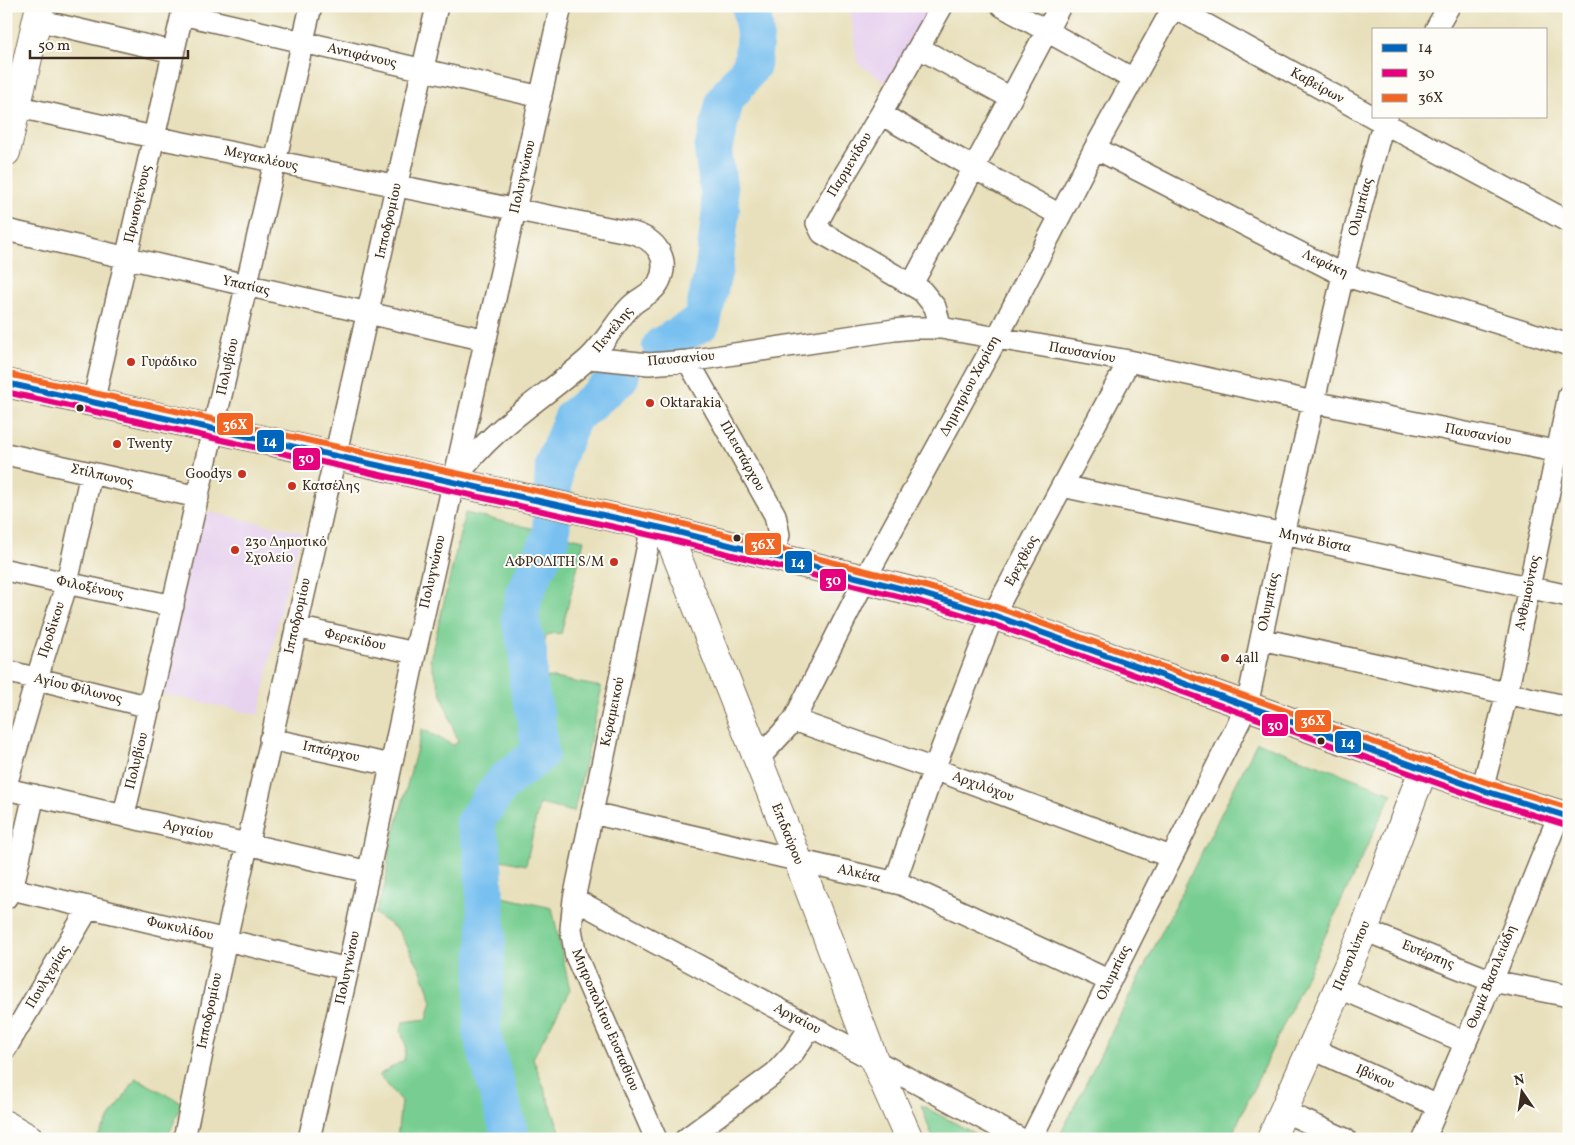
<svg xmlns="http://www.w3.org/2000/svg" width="1575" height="1145" font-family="Vollkorn,serif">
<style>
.built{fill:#e7d2ef}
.green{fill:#78ce92;stroke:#5a7c58}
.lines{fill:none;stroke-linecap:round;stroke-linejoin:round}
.river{stroke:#78c0f0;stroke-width:38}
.street-casing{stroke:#786a55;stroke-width:24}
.secondary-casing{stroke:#786a55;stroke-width:30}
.street{stroke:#fff;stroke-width:21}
.secondary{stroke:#fff;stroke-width:28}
.bus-1-casing{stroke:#fdfcf7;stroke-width:10}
.bus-2-casing{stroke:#fdfcf7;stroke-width:10}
.bus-3-casing{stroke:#fdfcf7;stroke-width:10}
.bus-1{stroke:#0065bd;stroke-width:6}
.bus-2{stroke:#e5007d;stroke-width:6}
.bus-3{stroke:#f26522;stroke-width:6}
.poi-dot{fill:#c8321e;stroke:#fdfcf7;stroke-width:2}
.bus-dot{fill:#3b2a1e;stroke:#fdfcf7;stroke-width:2}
.labels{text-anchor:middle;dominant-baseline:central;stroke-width:4;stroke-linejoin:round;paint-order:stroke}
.street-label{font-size:14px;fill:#3b2a1e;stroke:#fdfcf7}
.poi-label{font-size:14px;fill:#3b2a1e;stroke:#fdfcf7;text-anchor:start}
.line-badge{stroke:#fdfcf7;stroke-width:2}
.badge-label{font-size:14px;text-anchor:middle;font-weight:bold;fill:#fff}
</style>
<rect width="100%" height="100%" fill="#fdfcf7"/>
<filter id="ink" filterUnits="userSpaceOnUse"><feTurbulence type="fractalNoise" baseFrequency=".02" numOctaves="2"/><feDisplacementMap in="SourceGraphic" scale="10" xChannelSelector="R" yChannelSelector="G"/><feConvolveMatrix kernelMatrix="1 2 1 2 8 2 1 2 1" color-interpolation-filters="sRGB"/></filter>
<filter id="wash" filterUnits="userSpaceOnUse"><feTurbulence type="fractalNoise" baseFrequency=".0096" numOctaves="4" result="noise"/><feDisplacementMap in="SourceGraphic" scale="20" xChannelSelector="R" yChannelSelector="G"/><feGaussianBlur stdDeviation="1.12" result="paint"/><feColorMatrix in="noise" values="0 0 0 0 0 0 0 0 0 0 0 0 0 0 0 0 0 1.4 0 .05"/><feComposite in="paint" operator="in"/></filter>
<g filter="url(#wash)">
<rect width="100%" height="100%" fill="#e8e0bc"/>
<path class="built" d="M 850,6 L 932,6 L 889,84 L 857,63 Z
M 199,510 L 302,532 L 282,603 L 259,715 L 158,693 Z"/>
<path class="green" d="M 465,513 L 584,540 L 561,634 L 553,633 L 546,636 L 539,672 L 547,680 L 548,677 L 602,687 L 574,812 L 539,804 L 526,865 L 501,860 L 494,895 L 552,908 L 570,990 L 533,1058 L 563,1139 L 397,1139 L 401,1101 L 379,1075 L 404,1060 L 406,1046 L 401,1032 L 403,1022 L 427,1019 L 432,1001 L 420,968 L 398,930 L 375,914 L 386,881 L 389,853 L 422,729 L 453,745 L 458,742 L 430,660 Z
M 1257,742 L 1392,793 L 1230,1139 L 1058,1139 Z
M 136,1078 L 182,1103 L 167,1139 L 96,1139 Z
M 921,1105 L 985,1139 L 933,1139 Z"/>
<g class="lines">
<path class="river" d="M 661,346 L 702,322 L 714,268 L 721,208 L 713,150 L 725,100 L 752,65 L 755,34 L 751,6
M 511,1139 L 482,1035 L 487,932 L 482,847 L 474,823 L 504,781 L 540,754 L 536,717 L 528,684 L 528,652 L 520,618 L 524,594 L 551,537 L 554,463 L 573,417 L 620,378"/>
</g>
</g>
<g filter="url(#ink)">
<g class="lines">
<defs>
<path id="street" d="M 1002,6 L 1133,79
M 1172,6 L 1384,123 L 1569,222
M 182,14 L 541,97
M 37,20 L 173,52
M 1436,29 L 1449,6
M 919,48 L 1011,98
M 6,104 L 153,137 L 633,233 C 655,239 671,258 659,282 C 653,294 640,297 631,306 C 615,322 605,344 588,359 C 544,398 492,427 458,476
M 881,114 L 974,168 L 1060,215
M 1095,148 L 1343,275 L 1569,345
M 6,230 L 486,340
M 912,284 L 1060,6
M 941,328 L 935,307 L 922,291 L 822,233 L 817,223 L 830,199 L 881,114 L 942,6
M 590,358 L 649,364 L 688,361 L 894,330 L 914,328 L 941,328 L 1129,361 L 1313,402 L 1569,454
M 688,361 L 775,515 L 779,535 L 773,555
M 93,403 L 184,6
M 6,454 L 198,497
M 1062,486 L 1569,596
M 652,526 L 574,899 L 571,929 L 576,956 L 656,1139
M 6,570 L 173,606
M 296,627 L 415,653
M 1261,639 L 1569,707
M 6,671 L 150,707
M 794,720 L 934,769 L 1171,857
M 270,739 L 391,765
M 758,759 L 794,720 L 865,579 L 997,338 L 1095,148 L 1174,6
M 6,785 L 37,678 L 67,583 L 91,473
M 6,789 L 369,872
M 1482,790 L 1507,693 L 1569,395
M 592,813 L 901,884 L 1110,981
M 124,815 L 311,6
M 895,882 L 934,769 L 993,615 L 1129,361
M 12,889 L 348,969
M 6,898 L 12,889 L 34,795
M 574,899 L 1021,1139
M 1364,930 L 1492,981 L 1569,996
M 1338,987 L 1465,1042
M 6,1048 L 89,907
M 1311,1048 L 1438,1106
M 1283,1111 L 1345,1139
M 184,1139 L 226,939 L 437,6
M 309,1139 L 348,969 L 415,653 L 561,6
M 686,1139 L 775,1073 L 793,1053 L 811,1026
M 1031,1139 L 1247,706 L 1283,534 L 1343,275 L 1380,135 L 1387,116
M 1424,1139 L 1492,981 L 1559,815"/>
<path id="secondary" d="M 6,152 L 40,6
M 6,383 L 666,529 L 923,594 L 993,615 L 1060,639 L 1482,790 L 1569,817
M 666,529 L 798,860 L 874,1060 L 909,1139
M 6,1125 L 30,1139
M 1271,1139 L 1364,930 L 1413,796 L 1424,769"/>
</defs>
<use href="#street" class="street-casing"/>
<use href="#secondary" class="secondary-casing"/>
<use href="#street" class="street"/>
<use href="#secondary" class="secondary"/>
<defs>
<path id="bus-1" d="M 6,383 L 666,529 L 923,594 L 993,615 L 1482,790 L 1569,817"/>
<path id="bus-2" d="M 6,392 L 664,538 L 921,602 L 990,623 L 1479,798 L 1566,825"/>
<path id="bus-3" d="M 8,374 L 668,520 L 925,586 L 996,607 L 1485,782 L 1569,808"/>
</defs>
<use href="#bus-1" class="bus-1-casing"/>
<use href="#bus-2" class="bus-2-casing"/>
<use href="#bus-3" class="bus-3-casing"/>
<use href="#bus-1" class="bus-1"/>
<use href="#bus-2" class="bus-2"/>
<use href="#bus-3" class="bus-3"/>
</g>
</g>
<g class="poi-dot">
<circle cx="131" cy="362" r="5"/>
<circle cx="650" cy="403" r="5"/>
<circle cx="117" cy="444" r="5"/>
<circle cx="242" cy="474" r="5"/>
<circle cx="292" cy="486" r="5"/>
<circle cx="235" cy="550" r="5"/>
<circle cx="614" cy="562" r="5"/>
<circle cx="1225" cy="658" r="5"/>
</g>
<g class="bus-dot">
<circle cx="80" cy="408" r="4.5"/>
<circle cx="737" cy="538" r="4.5"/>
<circle cx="1321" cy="741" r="4.5"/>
</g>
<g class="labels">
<g class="street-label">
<text transform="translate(362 56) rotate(13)">Αντιφάνους</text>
<text transform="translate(1317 86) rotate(29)">Καβείρων</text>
<text transform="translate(261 159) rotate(12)">Μεγακλέους</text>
<text transform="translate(850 165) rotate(-59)">Παρμενίδου</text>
<text transform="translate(523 177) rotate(-77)">Πολυγνώτου</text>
<text transform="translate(138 204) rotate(-77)">Πρωτογένους</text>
<text transform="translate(1361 207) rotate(-75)">Ολυμπίας</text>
<text transform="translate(389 221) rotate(-77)">Ιπποδρομίου</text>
<text transform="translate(1325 264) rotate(25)">Λεφάκη</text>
<text transform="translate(246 286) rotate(13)">Υπατίας</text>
<text transform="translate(613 330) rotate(-51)">Πεντέλης</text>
<text transform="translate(1082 353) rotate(10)">Παυσανίου</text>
<text transform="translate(681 359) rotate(-5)">Παυσανίου</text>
<text transform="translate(228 367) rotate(-77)">Πολυβίου</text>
<text transform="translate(970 386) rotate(-62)">Δημητρίου Χαρίση</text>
<text transform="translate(1478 435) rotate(11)">Παυσανίου</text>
<text transform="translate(742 456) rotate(61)">Πλειστάρχου</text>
<text transform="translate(102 476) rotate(13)">Στίλπωνος</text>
<text transform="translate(1315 541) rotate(12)">Μηνά Βίστα</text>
<text transform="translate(1022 561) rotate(-62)">Ερεχθέος</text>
<text transform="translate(433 572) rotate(-77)">Πολυγνώτου</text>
<text transform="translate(90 588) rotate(12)">Φιλοξένους</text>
<text transform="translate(1528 593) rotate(-78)">Ανθεμούντος</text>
<text transform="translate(1269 602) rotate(-78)">Ολυμπίας</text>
<text transform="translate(298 616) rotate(-77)">Ιπποδρομίου</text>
<text transform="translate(52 630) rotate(-72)">Προδίκου</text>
<text transform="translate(355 640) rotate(12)">Φερεκίδου</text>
<text transform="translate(78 689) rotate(14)">Αγίου Φίλωνος</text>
<text transform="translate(613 712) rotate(-78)">Κεραμεικού</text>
<text transform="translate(331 752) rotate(12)">Ιππάρχου</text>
<text transform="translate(137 761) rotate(-76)">Πολυβίου</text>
<text transform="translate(983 787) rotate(20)">Αρχιλόχου</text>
<text transform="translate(188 830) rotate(13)">Αργαίου</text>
<text transform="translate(787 834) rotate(68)">Επιδαύρου</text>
<text transform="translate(859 874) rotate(13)">Αλκέτα</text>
<text transform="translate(180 929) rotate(13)">Φωκυλίδου</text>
<text transform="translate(1428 955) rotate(22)">Ευτέρπης</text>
<text transform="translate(1352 956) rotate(-67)">Παυσιλύπου</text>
<text transform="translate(348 968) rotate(-78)">Πολυγνώτου</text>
<text transform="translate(1114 973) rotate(-64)">Ολυμπίας</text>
<text transform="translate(48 977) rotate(-59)">Πουλχερίας</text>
<text transform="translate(1492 977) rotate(-68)">Θωμά Βασιλειάδη</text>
<text transform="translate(210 1011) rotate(-78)">Ιπποδρομίου</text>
<text transform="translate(797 1019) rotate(28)">Αργαίου</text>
<text transform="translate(605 1020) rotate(67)">Μητροπολίτου Ευσταθίου</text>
<text transform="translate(1375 1077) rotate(24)">Ιβύκου</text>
</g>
<g class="poi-label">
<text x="141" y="362">Γυράδικο</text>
<text x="660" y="403">Oktarakia</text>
<text x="127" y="444">Twenty</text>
<text x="232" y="474" text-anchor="end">Goodys</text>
<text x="302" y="486">Κατσέλης</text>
<text x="245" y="542">23ο Δημοτικό<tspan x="245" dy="16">Σχολείο</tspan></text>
<text x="604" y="562" text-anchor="end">ΑΦΡΟΔΙΤΗ S/M</text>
<text x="1235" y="658">4all</text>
</g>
</g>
<g class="line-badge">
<rect x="216" y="412" width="38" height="24" rx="5" fill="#f26522"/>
<rect x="256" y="429" width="29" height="24" rx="5" fill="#0065bd"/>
<rect x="292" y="447" width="29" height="24" rx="5" fill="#e5007d"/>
<rect x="744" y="532" width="38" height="24" rx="5" fill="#f26522"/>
<rect x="784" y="550" width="29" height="24" rx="5" fill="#0065bd"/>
<rect x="819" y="568" width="28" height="24" rx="5" fill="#e5007d"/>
<rect x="1294" y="709" width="38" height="24" rx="5" fill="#f26522"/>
<rect x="1261" y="713" width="28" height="24" rx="5" fill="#e5007d"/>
<rect x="1334" y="730" width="28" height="24" rx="5" fill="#0065bd"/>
</g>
<g class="badge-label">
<text x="235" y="429">36Χ</text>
<text x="270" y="446">14</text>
<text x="306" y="463">30</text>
<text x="763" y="549">36Χ</text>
<text x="798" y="567">14</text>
<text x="833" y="585">30</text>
<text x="1313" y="725">36Χ</text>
<text x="1275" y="730">30</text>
<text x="1348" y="747">14</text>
</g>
<rect width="1575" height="1145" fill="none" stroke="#fdfcf7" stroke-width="25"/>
<rect x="1372" y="28" width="175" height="90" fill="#fdfcf7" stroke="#afa8a0"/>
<rect x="1382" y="44" width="25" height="8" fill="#0065bd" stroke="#afa8a0"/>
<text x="1418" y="52" font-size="15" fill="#3b2a1e">14</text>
<rect x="1382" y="69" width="25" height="8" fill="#e5007d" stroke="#afa8a0"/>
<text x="1418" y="78" font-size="15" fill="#3b2a1e">30</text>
<rect x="1382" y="94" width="25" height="8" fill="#f26522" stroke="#afa8a0"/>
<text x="1418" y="102" font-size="15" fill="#3b2a1e">36Χ</text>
<g transform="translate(1522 1092) rotate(347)" stroke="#fdfcf7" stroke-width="4" paint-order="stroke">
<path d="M0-4L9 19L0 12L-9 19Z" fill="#3b2a1e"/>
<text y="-8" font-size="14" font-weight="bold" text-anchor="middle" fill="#3b2a1e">N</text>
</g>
<path d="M30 50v8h158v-8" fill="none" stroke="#3b2a1e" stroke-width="2.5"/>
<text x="38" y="50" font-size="15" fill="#3b2a1e" stroke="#fdfcf7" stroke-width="4" paint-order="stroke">50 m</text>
</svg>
